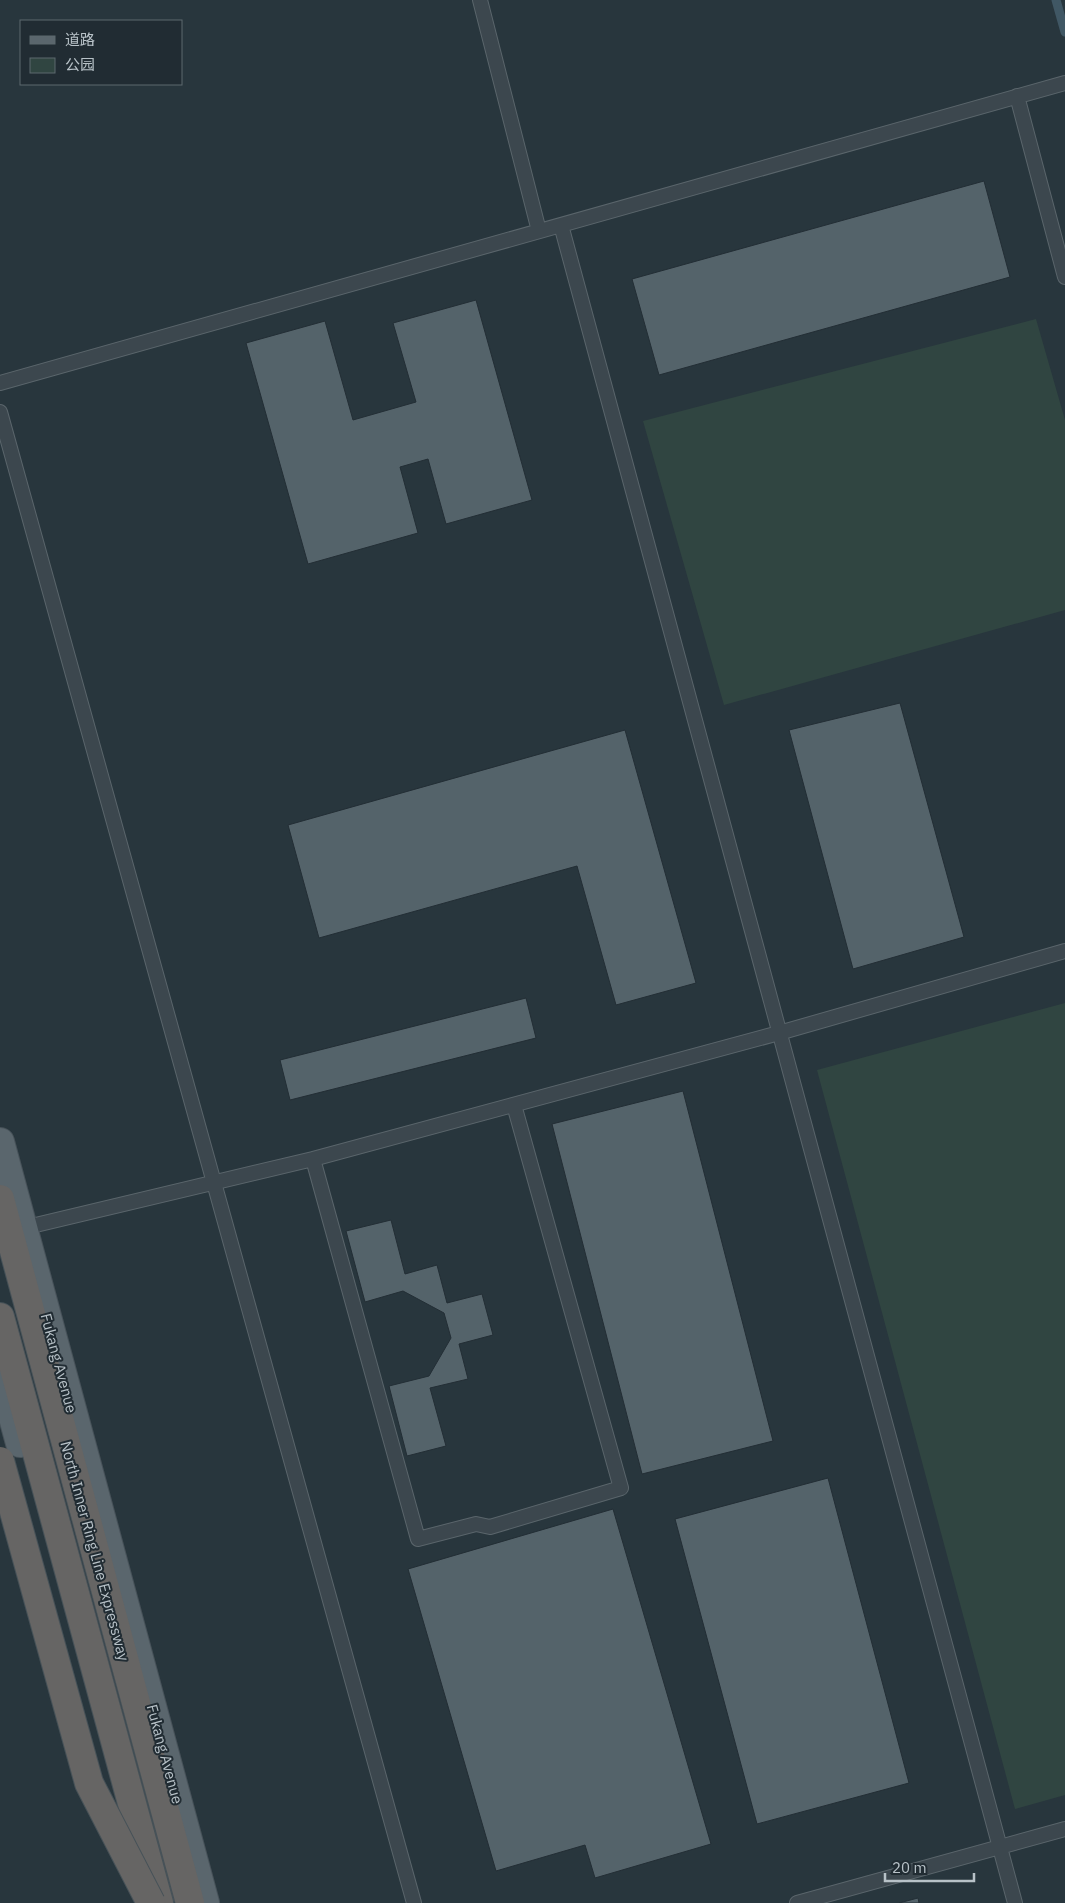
<svg xmlns="http://www.w3.org/2000/svg" width="1065" height="1903" font-family="'IBM Plex Sans','Noto Sans SC',sans-serif">
<style>
.green{fill:#304541}
.lines{fill:none;stroke-linecap:round;stroke-linejoin:round}
.stream{stroke:#405764;stroke-width:9}
.building{fill:#54636a;stroke:#232e35}
.service-casing{stroke:#5a656b;stroke-width:16}
.primary-casing{stroke:#48535a;stroke-width:30}
.trunk-casing{stroke:#475258;stroke-width:30}
.service{stroke:#3c474e;stroke-width:14}
.primary{stroke:#5a666d;stroke-width:28}
.trunk{stroke:#666564;stroke-width:28}
.trunk-bridge-casing{stroke:#475258;stroke-width:30;stroke-linecap:butt}
.trunk-bridge{stroke:#666564;stroke-width:28}
.labels{text-anchor:middle;dominant-baseline:central;stroke-width:4;stroke-linejoin:round;paint-order:stroke}
.street-label{font-size:15px;fill:#b8c2c8;stroke:#212c33}
</style>
<rect width="100%" height="100%" fill="#28363d"/>
<path class="green" d="M 1036,319 L 1065,420 L 1065,610 L 724,705 L 643,421 Z
M 1065,1003 L 1065,1795 L 1015,1809 L 817,1070 Z"/>
<g class="lines">
<path class="stream" d="M 1056,0 L 1065,32"/>
</g>
<path class="building" d="M 984,181 L 1010,277 L 659,375 L 632,279 Z
M 476,300 L 532,500 L 446,524 L 428,459 L 400,467 L 418,533 L 308,564 L 246,343 L 325,321 L 353,420 L 416,402 L 393,323 Z
M 900,703 L 964,937 L 853,969 L 789,730 Z
M 625,730 L 696,983 L 616,1005 L 577,866 L 319,938 L 288,825 Z
M 526,998 L 536,1038 L 290,1100 L 280,1060 Z
M 683,1091 L 773,1441 L 642,1474 L 552,1124 Z
M 391,1220 L 405,1274 L 437,1265 L 447,1303 L 482,1294 L 493,1335 L 459,1344 L 468,1379 L 430,1388 L 446,1446 L 407,1456 L 389,1386 L 429,1376 L 451,1338 L 444,1313 L 403,1291 L 365,1302 L 346,1231 Z
M 828,1478 L 909,1783 L 757,1824 L 675,1519 Z
M 613,1509 L 711,1844 L 595,1878 L 585,1845 L 496,1871 L 408,1569 Z
M 918,1898 L 919,1903 L 899,1903 Z"/>
<g class="lines">
<defs>
<path id="service" d="M 480,0 L 539,231
M 1017,96 L 1065,277
M 561,225 L 1015,1903
M 0,383 L 1065,83
M 0,412 L 414,1903
M 514,1105 L 621,1488 L 490,1527 L 476,1524 L 418,1539 L 313,1159 L 779,1033 L 1065,951
M 23,1228 L 313,1159
M 797,1903 L 1065,1829"/>
<path id="primary" d="M 0,1142 L 205,1903
M 0,1370 L 20,1443"/>
<path id="trunk" d="M 0,1199 L 190,1903
M 0,1317 L 159,1903"/>
</defs>
<use href="#service" class="service-casing"/>
<use href="#primary" class="primary-casing"/>
<use href="#trunk" class="trunk-casing"/>
<use href="#service" class="service"/>
<use href="#primary" class="primary"/>
<use href="#trunk" class="trunk"/>
<defs>
<path id="trunk-bridge" d="M 0,1461 L 89,1783 L 151,1903"/>
</defs>
<use href="#trunk-bridge" class="trunk-bridge-casing"/>
<use href="#trunk-bridge" class="trunk-bridge"/>
</g>
<g class="labels">
<g class="street-label">
<text transform="translate(59 1363) rotate(75)">Fukang Avenue</text>
<text transform="translate(95 1551) rotate(75)">North Inner Ring Line Expressway</text>
<text transform="translate(165 1754) rotate(75)">Fukang Avenue</text>
</g>
</g>
<rect x="20" y="20" width="162" height="65" fill="#212c33" stroke="#5d686f"/>
<rect x="30" y="36" width="25" height="8" fill="#5a666d" stroke="#5d686f"/>
<text x="65" y="45" font-size="15" fill="#b8c2c8">道路</text>
<rect x="30" y="58" width="25" height="15" fill="#304541" stroke="#5d686f"/>
<text x="65" y="70" font-size="15" fill="#b8c2c8">公园</text>
<path d="M885 1873v8h89v-8" fill="none" stroke="#b8c2c8" stroke-width="2.5"/>
<text x="892" y="1873" font-size="15" fill="#b8c2c8" stroke="#212c33" stroke-width="4" paint-order="stroke">20 m</text>
</svg>
